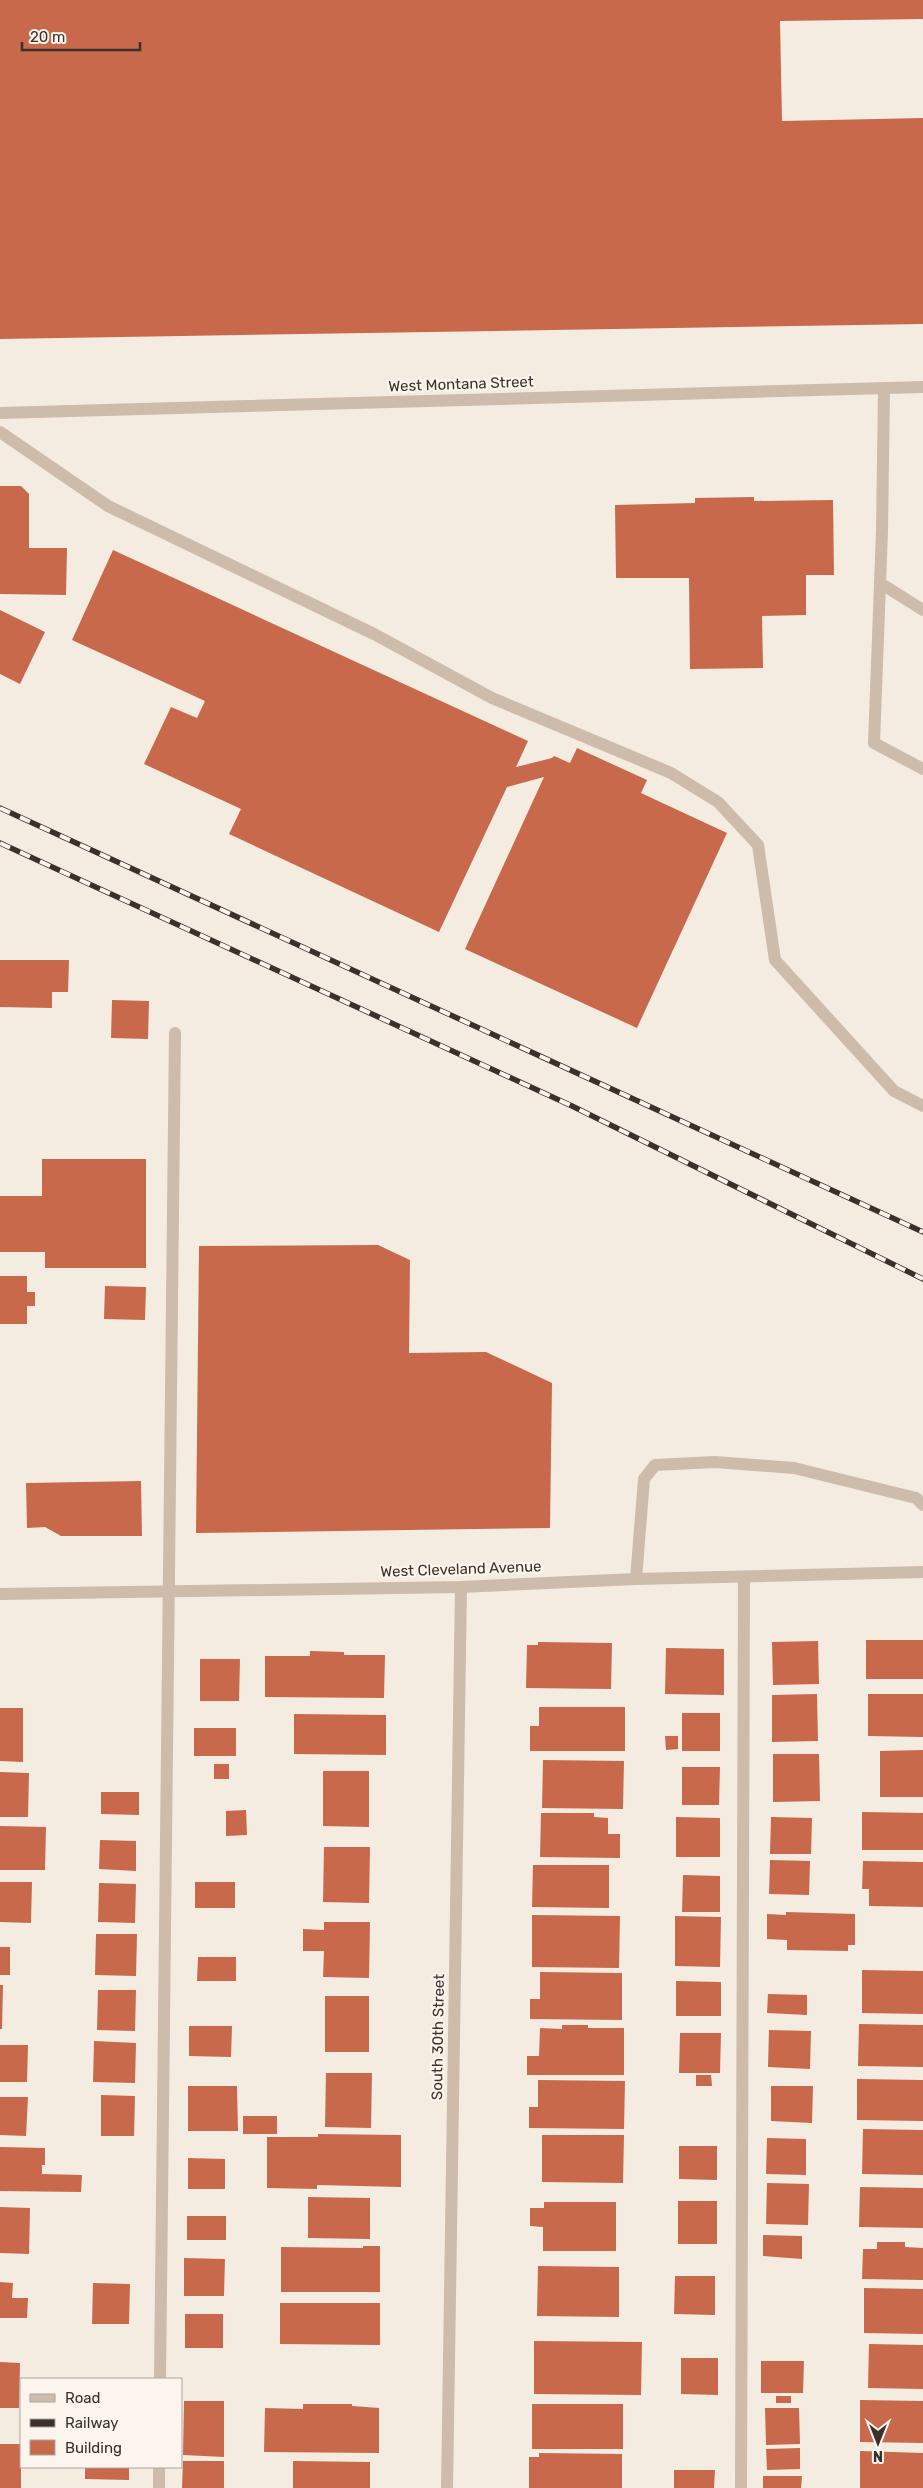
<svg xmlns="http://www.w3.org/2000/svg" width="923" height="2488" font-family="Rubik,sans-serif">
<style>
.building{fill:#c8694b}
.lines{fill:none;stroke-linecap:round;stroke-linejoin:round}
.service{stroke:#cdbbac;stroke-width:12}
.minor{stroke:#cdbbac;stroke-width:12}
.tertiary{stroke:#cdbbac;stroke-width:12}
.rail-casing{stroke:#3b302b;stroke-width:5.5}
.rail{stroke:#fbf5ee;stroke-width:4;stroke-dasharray:11;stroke-linecap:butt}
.labels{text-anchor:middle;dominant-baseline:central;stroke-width:4.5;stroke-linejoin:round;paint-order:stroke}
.street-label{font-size:15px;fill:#3b302b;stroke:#fbf5ee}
</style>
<rect width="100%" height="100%" fill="#f4ebe1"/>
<path class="building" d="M 0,0 L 923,0 L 923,19 L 780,21 L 782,121 L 923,118 L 923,324 L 0,339 Z
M 0,486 L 21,486 L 29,494 L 29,548 L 67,548 L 66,595 L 0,594 Z
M 754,497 L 754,501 L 833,500 L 834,575 L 806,575 L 806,615 L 762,616 L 763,668 L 690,669 L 689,578 L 616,578 L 615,505 L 695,503 L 695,498 Z
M 113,550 L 528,741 L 516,767 L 552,758 L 554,756 L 570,763 L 577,748 L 647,780 L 641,793 L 727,833 L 637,1028 L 465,949 L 544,777 L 507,787 L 439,932 L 229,834 L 241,809 L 144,764 L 171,707 L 197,718 L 205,701 L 72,640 Z
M 0,610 L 45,632 L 20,684 L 0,674 Z
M 0,960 L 69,960 L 68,992 L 52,992 L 52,1008 L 0,1007 Z
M 112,1000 L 149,1001 L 148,1039 L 111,1038 Z
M 42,1159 L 146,1159 L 146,1268 L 45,1268 L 45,1252 L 0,1252 L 0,1196 L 42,1196 Z
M 378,1245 L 410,1260 L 409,1353 L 486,1352 L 552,1383 L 550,1528 L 196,1533 L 199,1246 Z
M 0,1276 L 27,1276 L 27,1292 L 35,1292 L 35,1306 L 27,1306 L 27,1324 L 0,1324 Z
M 105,1286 L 146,1287 L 145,1320 L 104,1319 Z
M 141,1481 L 142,1536 L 61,1536 L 45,1527 L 27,1528 L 26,1483 Z
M 866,1640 L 923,1640 L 923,1679 L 866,1679 Z
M 818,1641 L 819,1684 L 773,1685 L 772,1642 Z
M 538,1642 L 612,1643 L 611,1689 L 526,1688 L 527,1645 L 538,1645 Z
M 666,1648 L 724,1649 L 724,1695 L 665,1694 Z
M 310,1651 L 344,1652 L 344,1655 L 385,1655 L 384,1698 L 265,1697 L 265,1656 L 310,1656 Z
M 200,1659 L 240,1659 L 239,1701 L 200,1701 Z
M 817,1694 L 818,1741 L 772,1742 L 772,1695 Z
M 868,1694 L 923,1694 L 923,1737 L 868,1736 Z
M 539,1707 L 625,1707 L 625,1751 L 530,1751 L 530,1726 L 539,1726 Z
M 0,1708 L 23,1708 L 23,1762 L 0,1761 Z
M 682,1713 L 720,1713 L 720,1751 L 682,1751 Z
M 294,1714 L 386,1715 L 386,1755 L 294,1754 Z
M 194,1728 L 236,1728 L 236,1756 L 194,1756 Z
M 665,1736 L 678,1736 L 678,1749 L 666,1750 Z
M 923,1750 L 923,1797 L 880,1797 L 880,1751 Z
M 773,1754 L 819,1754 L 820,1801 L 773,1802 Z
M 543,1760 L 624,1761 L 623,1809 L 542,1808 Z
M 214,1764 L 229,1764 L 229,1779 L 214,1779 Z
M 682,1767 L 720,1767 L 719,1805 L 682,1805 Z
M 323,1771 L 369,1771 L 369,1827 L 323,1826 Z
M 0,1772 L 29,1773 L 28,1817 L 0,1817 Z
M 101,1792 L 139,1792 L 139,1815 L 101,1814 Z
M 246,1810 L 247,1835 L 226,1836 L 226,1811 Z
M 862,1812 L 923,1813 L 923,1850 L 862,1850 Z
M 541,1813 L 594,1813 L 594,1817 L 608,1818 L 608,1834 L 620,1834 L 620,1858 L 540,1857 Z
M 676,1817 L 720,1818 L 720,1857 L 676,1857 Z
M 771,1817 L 812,1818 L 811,1854 L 770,1854 Z
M 0,1826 L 46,1827 L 45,1870 L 0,1870 Z
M 100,1840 L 136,1841 L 136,1871 L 99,1869 Z
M 324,1847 L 370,1847 L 369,1903 L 323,1902 Z
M 770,1860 L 810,1861 L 809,1895 L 769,1894 Z
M 863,1861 L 923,1862 L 923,1907 L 869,1906 L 869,1889 L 862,1889 Z
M 533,1865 L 609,1865 L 609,1908 L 532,1907 Z
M 683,1875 L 720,1876 L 720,1912 L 682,1912 Z
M 0,1882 L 32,1882 L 31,1923 L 0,1922 Z
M 195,1882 L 235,1882 L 235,1908 L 195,1908 Z
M 99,1883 L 136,1884 L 135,1923 L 98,1922 Z
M 786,1912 L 855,1914 L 855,1945 L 848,1945 L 848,1951 L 787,1950 L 787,1940 L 767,1939 L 767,1914 L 786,1915 Z
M 532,1915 L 620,1916 L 619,1968 L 532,1967 Z
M 675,1916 L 721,1917 L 720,1967 L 675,1966 Z
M 324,1922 L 370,1922 L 369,1978 L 323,1977 L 324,1951 L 303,1951 L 303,1929 L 324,1930 Z
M 96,1934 L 137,1934 L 136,1976 L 95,1975 Z
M 0,1947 L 10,1947 L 10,1975 L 0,1975 Z
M 198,1957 L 236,1957 L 236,1981 L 197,1981 Z
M 862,1970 L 923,1971 L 923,2014 L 862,2013 Z
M 540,1972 L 622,1973 L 622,2020 L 530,2019 L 530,1999 L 540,1999 Z
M 676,1981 L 721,1982 L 721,2016 L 676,2016 Z
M 0,1985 L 3,1985 L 2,2029 L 0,2029 Z
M 98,1990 L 136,1990 L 135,2031 L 97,2030 Z
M 768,1994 L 807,1995 L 807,2015 L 767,2013 Z
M 325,1996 L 369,1996 L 369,2052 L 325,2052 Z
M 859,2024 L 923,2025 L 923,2067 L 858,2066 Z
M 562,2025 L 588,2025 L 588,2028 L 624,2028 L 624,2075 L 527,2075 L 527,2056 L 539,2056 L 540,2028 L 562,2029 Z
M 189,2026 L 232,2026 L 231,2057 L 189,2056 Z
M 769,2030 L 811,2031 L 810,2069 L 768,2067 Z
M 680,2033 L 721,2033 L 720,2073 L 679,2073 Z
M 94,2041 L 136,2043 L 135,2083 L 93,2082 Z
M 0,2045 L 28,2045 L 27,2082 L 0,2082 Z
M 326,2073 L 372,2073 L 371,2128 L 325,2127 Z
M 696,2075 L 711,2075 L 712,2086 L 696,2086 Z
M 857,2079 L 923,2080 L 923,2121 L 857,2120 Z
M 538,2080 L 625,2081 L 624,2129 L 529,2128 L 529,2107 L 538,2107 Z
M 188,2086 L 237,2086 L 238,2131 L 188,2131 Z
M 771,2086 L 813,2086 L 812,2123 L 771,2121 Z
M 101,2095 L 135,2096 L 134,2136 L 101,2136 Z
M 0,2097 L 28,2097 L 26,2136 L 0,2135 Z
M 243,2116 L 277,2116 L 277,2134 L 243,2134 Z
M 863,2129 L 923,2130 L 923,2175 L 862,2174 Z
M 318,2134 L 401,2135 L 401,2187 L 317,2185 L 317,2189 L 267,2188 L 267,2137 L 318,2137 Z
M 542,2135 L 624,2135 L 623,2183 L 542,2182 Z
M 767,2138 L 806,2139 L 806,2175 L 766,2174 Z
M 679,2146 L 717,2146 L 717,2180 L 679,2179 Z
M 0,2147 L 45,2148 L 45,2165 L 42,2165 L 42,2174 L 82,2175 L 81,2192 L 0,2191 Z
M 188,2158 L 225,2159 L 225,2189 L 188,2189 Z
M 767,2183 L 809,2184 L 808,2225 L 766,2224 Z
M 860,2187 L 923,2188 L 923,2228 L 859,2227 Z
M 308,2197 L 370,2198 L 370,2239 L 308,2238 Z
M 678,2201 L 717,2201 L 717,2244 L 678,2244 Z
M 544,2202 L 616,2202 L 616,2251 L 543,2251 L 543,2227 L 530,2226 L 530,2208 L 544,2208 Z
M 0,2207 L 30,2208 L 29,2254 L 0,2253 Z
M 187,2216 L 226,2216 L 226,2240 L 187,2240 Z
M 763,2235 L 802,2236 L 802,2259 L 763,2256 Z
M 877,2242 L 905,2242 L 905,2247 L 923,2248 L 923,2280 L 862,2279 L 863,2249 L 877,2249 Z
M 363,2246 L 380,2246 L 380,2292 L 281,2292 L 281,2247 L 363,2248 Z
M 184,2258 L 225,2259 L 224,2296 L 184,2296 Z
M 538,2266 L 619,2267 L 619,2317 L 537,2316 Z
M 675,2276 L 715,2276 L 715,2315 L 674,2314 Z
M 0,2282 L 13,2283 L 12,2298 L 28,2298 L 27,2318 L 0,2318 Z
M 93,2283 L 130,2284 L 129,2324 L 92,2324 Z
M 864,2288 L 923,2289 L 923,2334 L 864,2333 Z
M 280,2303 L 380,2303 L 380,2345 L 280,2344 Z
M 185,2314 L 223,2314 L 223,2348 L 185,2348 Z
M 534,2341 L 642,2342 L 641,2395 L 534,2394 Z
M 869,2344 L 923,2345 L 923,2389 L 868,2388 Z
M 681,2358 L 718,2358 L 718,2395 L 681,2394 Z
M 761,2361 L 804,2361 L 803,2393 L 761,2393 Z
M 0,2362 L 20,2363 L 19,2408 L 0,2408 Z
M 776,2396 L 791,2396 L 791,2403 L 776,2403 Z
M 860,2400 L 923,2401 L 923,2443 L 860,2442 Z
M 184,2401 L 224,2401 L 224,2457 L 183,2455 Z
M 303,2404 L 352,2404 L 352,2406 L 379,2408 L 379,2453 L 264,2452 L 265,2408 L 303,2409 Z
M 532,2404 L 623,2404 L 623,2449 L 532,2449 Z
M 765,2408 L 799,2408 L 800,2444 L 766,2445 Z
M 0,2444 L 21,2444 L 21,2488 L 0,2488 Z
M 800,2448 L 800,2469 L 767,2470 L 766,2449 Z
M 860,2451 L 923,2453 L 923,2488 L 860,2488 Z
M 539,2453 L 622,2454 L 622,2488 L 529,2488 L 529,2457 L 539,2457 Z
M 183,2461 L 224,2461 L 224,2488 L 182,2488 Z
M 293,2461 L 370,2462 L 370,2488 L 293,2488 Z
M 85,2467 L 129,2467 L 129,2480 L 85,2479 Z
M 674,2470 L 715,2470 L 714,2488 L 674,2488 Z
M 763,2476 L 802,2476 L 801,2488 L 763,2488 Z"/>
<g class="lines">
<path class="service" d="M 884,389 L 882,531 L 874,743 L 923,769
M 0,432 L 108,506 L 374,634 L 492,698 L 671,773 L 718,802 L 758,845 L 775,960 L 894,1091 L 923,1106
M 880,583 L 923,610
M 636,1579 L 644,1479 L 655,1465 L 715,1462 L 794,1468 L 916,1498 L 923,1505
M 160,2379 L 175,1033
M 159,2488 L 159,2467
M 741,2488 L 744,1577"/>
<path class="minor" d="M 0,413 L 923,387
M 447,2488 L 461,1587"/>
<path class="tertiary" d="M 0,1594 L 461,1587 L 636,1579 L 923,1572"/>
<defs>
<path id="rail" d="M 0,808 L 923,1232
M 0,843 L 572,1106 L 923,1279"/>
</defs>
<use href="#rail" class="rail-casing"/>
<use href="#rail" class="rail"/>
</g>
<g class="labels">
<g class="street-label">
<text transform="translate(461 384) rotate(-2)">West Montana Street</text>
<text transform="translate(461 1569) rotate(-2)">West Cleveland Avenue</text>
<text transform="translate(438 2037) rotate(-89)">South 30th Street</text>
</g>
</g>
<rect x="20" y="2378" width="162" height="90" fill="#fbf5ee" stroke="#aea6a0"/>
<rect x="30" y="2394" width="25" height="8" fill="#cdbbac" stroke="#aea6a0"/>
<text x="65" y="2403" font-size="15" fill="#3b302b">Road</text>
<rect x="30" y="2419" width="25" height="8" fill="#3b302b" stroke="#aea6a0"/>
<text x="65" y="2428" font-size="15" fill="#3b302b">Railway</text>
<rect x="30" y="2440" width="25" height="15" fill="#c8694b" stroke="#aea6a0"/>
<text x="65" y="2453" font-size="15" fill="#3b302b">Building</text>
<g transform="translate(878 2443) rotate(180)" stroke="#fbf5ee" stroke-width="4" paint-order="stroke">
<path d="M0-4L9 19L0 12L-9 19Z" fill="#3b302b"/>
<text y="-8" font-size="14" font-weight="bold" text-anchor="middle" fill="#3b302b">N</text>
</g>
<path d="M22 42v8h118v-8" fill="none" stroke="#3b302b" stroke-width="2.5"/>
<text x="30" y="42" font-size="15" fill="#3b302b" stroke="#fbf5ee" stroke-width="4" paint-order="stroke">20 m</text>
</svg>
